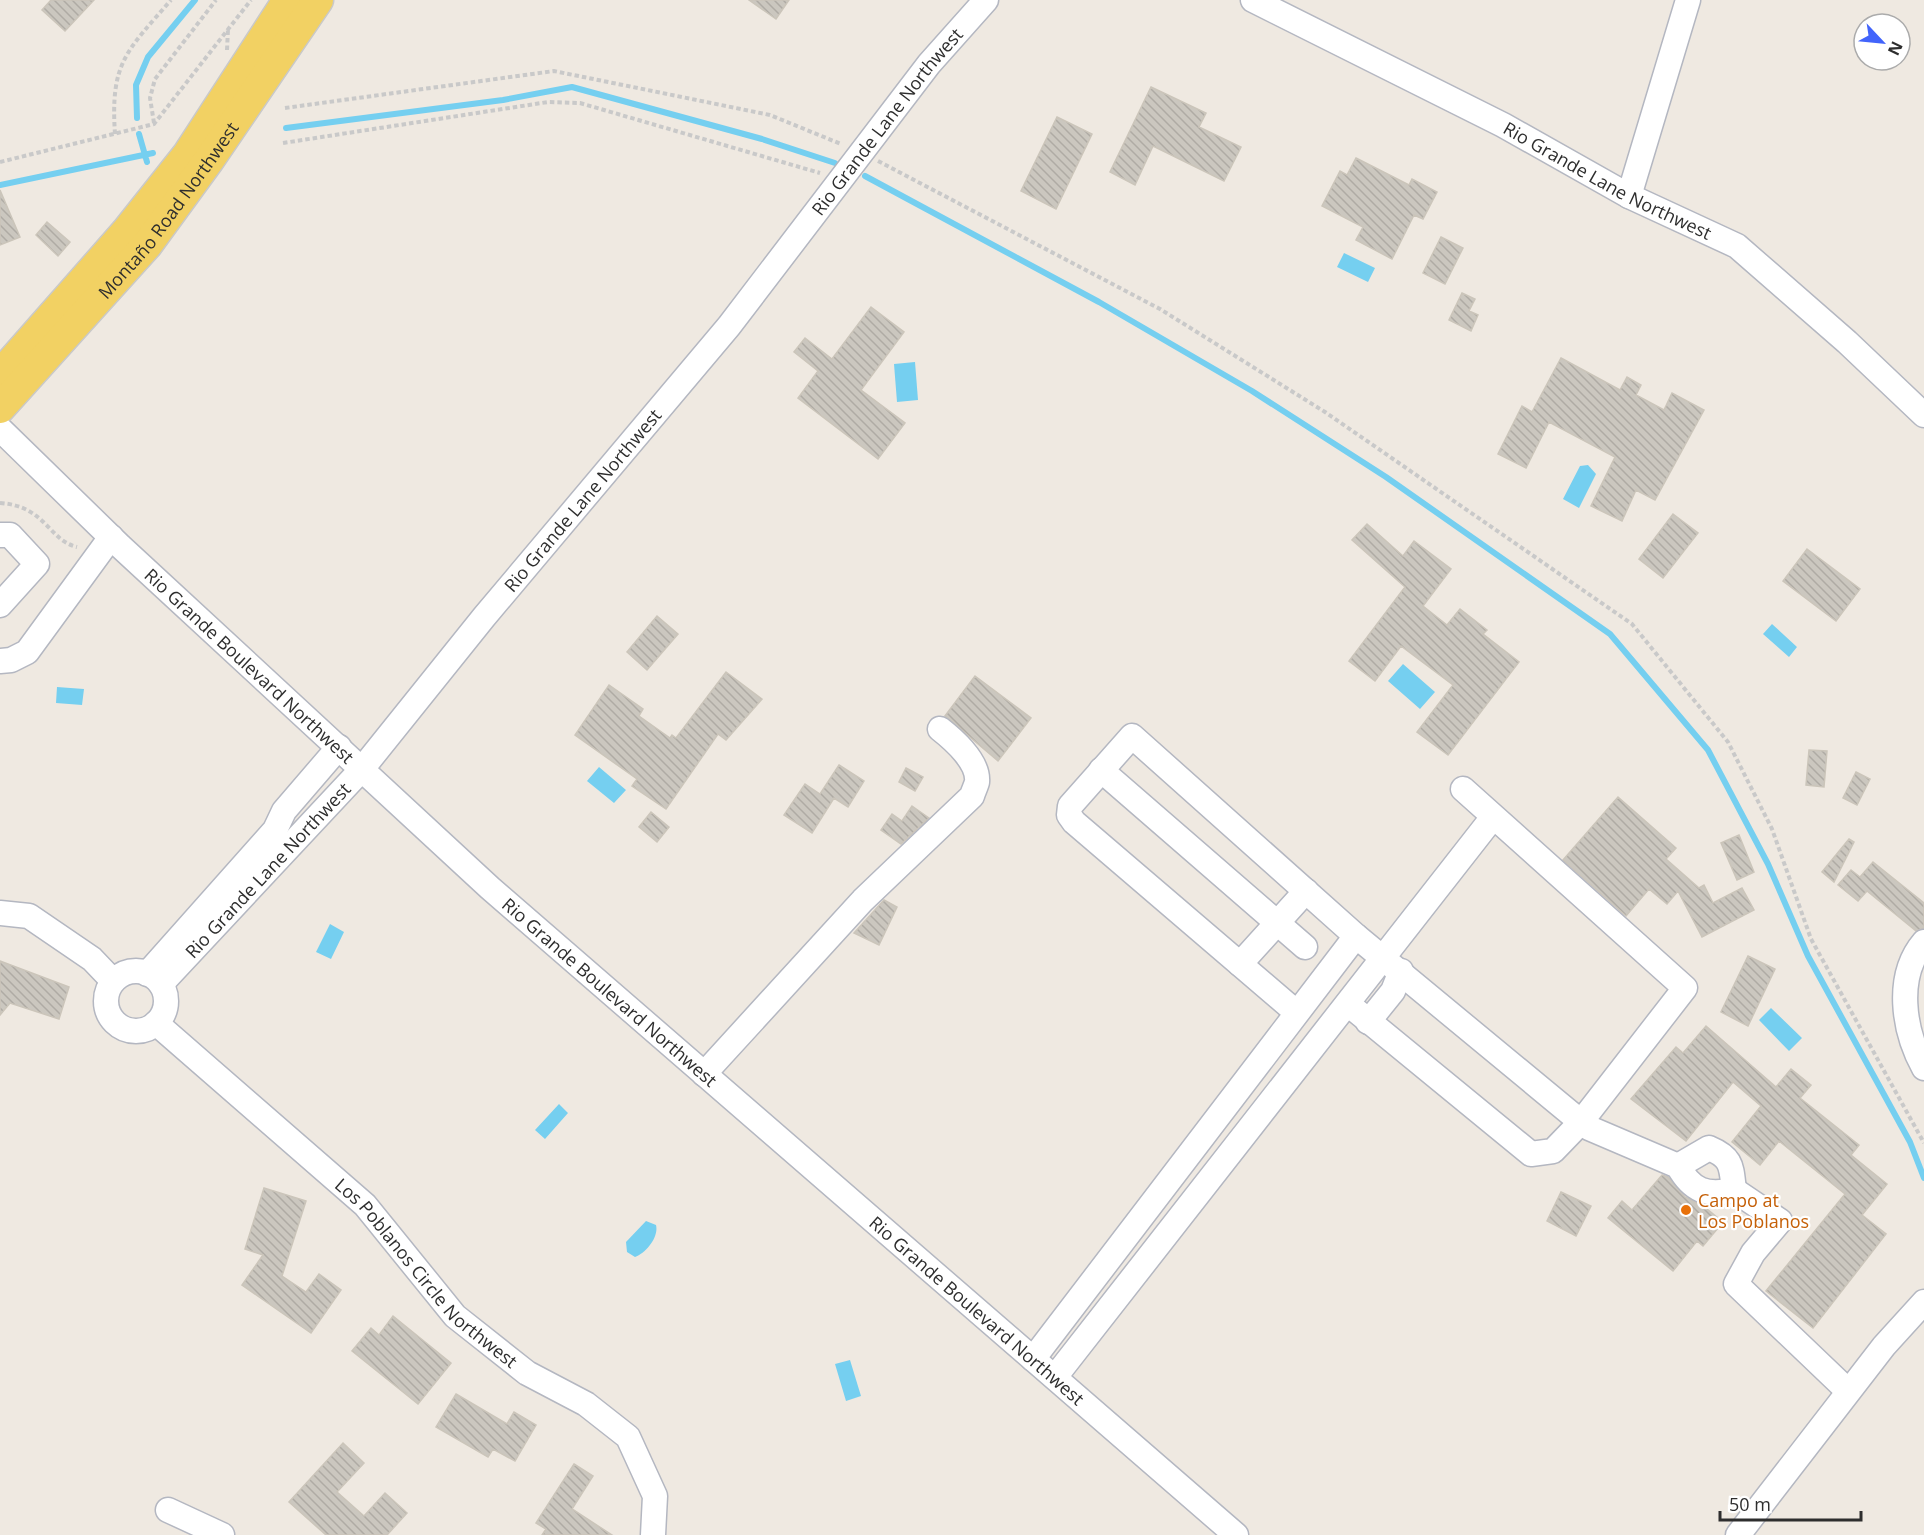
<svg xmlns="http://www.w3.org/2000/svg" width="1924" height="1535" font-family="'Open Sans',sans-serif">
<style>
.water{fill:#75cff0}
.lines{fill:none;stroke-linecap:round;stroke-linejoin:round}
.stream{stroke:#75cff0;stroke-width:6}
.building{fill:url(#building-back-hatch);stroke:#cbc5ba;stroke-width:1.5}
.minor-casing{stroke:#b4b7c1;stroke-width:27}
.major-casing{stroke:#c9c9c9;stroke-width:33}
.path{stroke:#c9c9c9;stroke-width:4;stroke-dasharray:4.5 3;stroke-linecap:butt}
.minor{stroke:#fff;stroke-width:24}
.major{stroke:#f2d163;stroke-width:30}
.food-dot{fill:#e8710a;stroke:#fff;stroke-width:2}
.labels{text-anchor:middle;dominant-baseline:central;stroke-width:4.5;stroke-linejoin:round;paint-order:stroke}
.street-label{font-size:18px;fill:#2e2e2e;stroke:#fff}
.food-label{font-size:18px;fill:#c56008;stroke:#fff;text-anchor:start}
</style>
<defs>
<pattern id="building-back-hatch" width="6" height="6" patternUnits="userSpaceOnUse" patternTransform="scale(1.5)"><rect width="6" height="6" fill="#cbc7bf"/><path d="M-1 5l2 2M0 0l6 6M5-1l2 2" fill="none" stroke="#afaba4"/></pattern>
</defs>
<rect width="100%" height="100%" fill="#efe9e1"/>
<path class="water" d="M 1344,253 L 1375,268 L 1368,282 L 1337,267 Z
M 915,362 L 918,400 L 897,402 L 894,364 Z
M 1588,465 L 1596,474 L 1579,508 L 1563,499 L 1580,466 Z
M 1772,624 L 1797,647 L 1789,657 L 1763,634 Z
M 1403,664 L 1435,692 L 1420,709 L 1388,681 Z
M 57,687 L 84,689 L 82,705 L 56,703 Z
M 599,767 L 626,790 L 614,803 L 587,781 Z
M 330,924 L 344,932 L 331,959 L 316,952 Z
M 1771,1008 L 1802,1038 L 1789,1051 L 1759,1020 Z
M 559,1104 L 568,1113 L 545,1139 L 535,1130 Z
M 646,1221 L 656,1225 C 659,1237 646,1253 635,1257 L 627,1252 L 626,1242 Z
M 850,1360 L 861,1396 L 846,1401 L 835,1364 Z"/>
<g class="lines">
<path class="stream" d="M 137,118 L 136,85 L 148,57 L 195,0
M 286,128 L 503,100 L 572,87 L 762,139 L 835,163
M 139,134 L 147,162
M 865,176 L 1099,302 L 1252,391 L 1386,477 L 1610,634 L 1708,750 L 1768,864 L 1808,956 L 1910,1142 L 1924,1178
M 0,185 L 153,153"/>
</g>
<path class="building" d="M 51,0 L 94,0 L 65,31 L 42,10 Z
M 749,0 L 789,0 L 776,19 Z
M 1151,87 L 1206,113 L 1199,127 L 1241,147 L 1224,181 L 1153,146 L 1135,185 L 1110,172 Z
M 1057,117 L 1092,134 L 1056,209 L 1021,191 Z
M 1356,158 L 1409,185 L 1412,179 L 1437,192 L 1423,219 L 1414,215 L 1392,259 L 1356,240 L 1363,227 L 1322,206 L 1340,171 L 1347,175 Z
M 0,190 L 20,237 L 0,245 Z
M 47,222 L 70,242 L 58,256 L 36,235 Z
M 1441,237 L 1463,248 L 1445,284 L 1423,273 Z
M 1462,293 L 1475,299 L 1469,311 L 1478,315 L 1471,331 L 1449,320 Z
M 871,307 L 904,332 L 861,390 L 905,423 L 878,459 L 798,398 L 818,371 L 794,352 L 805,338 L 832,359 Z
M 1561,358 L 1620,390 L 1627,377 L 1641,385 L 1636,395 L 1664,410 L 1672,393 L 1704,410 L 1655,500 L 1636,490 L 1622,521 L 1591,506 L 1615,457 L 1549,422 L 1526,468 L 1498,454 L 1522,406 L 1532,412 Z
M 1673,514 L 1698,533 L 1663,578 L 1639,559 Z
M 1367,524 L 1403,556 L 1414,541 L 1451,569 L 1423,606 L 1447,625 L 1460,609 L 1487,630 L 1483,634 L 1519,662 L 1448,755 L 1417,732 L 1453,685 L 1401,646 L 1375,681 L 1349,661 L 1405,587 L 1352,540 Z
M 1807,549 L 1860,589 L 1836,621 L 1783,581 Z
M 657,616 L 678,634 L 647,670 L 627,652 Z
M 726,672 L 762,699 L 726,740 L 718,734 L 666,809 L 632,786 L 637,779 L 575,735 L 609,685 L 643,709 L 639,716 L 670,738 L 672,735 L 676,738 Z
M 975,676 L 1031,718 L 998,761 L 945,716 Z
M 1809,750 L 1827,751 L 1824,787 L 1806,785 Z
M 839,765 L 864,781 L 848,807 L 834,798 L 812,833 L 784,815 L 805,784 L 820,794 Z
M 906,768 L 923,777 L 915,791 L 899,782 Z
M 1856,772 L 1870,779 L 1857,805 L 1843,798 Z
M 1618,797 L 1676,848 L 1666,859 L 1699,888 L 1704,885 L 1713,903 L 1742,888 L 1754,910 L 1702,937 L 1678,891 L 1667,904 L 1649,889 L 1626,916 L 1563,860 Z
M 912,806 L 929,818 L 901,844 L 881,830 L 892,814 L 902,821 Z
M 651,812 L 669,827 L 657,842 L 639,827 Z
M 1739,835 L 1754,872 L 1737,880 L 1721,843 Z
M 1849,839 L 1854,842 L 1834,882 L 1822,872 Z
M 1873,862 L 1924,903 L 1924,928 L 1916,931 L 1867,891 L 1858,901 L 1838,885 L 1851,870 L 1860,877 Z
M 884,900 L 897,907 L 879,945 L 854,933 Z
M 1748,956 L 1775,969 L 1748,1026 L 1721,1012 Z
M 0,961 L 69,987 L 59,1019 L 10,1003 L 0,1015 Z
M 1706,1026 L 1776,1087 L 1791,1069 L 1811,1085 L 1800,1098 L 1859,1145 L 1851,1155 L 1887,1184 L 1862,1215 L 1886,1234 L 1813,1328 L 1766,1291 L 1845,1194 L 1779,1141 L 1760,1165 L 1732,1142 L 1761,1106 L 1733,1082 L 1686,1141 L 1631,1099 L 1676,1047 L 1683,1053 Z
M 1662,1175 L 1668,1177 L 1685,1197 L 1702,1205 L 1723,1222 L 1703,1246 L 1697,1241 L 1673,1271 L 1608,1218 L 1622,1201 L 1632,1210 Z
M 264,1188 L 306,1201 L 282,1276 L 306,1292 L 319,1274 L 341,1290 L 311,1333 L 242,1285 L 263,1255 L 245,1249 Z
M 1561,1192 L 1591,1206 L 1576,1236 L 1547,1221 Z
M 393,1316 L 451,1363 L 418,1404 L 352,1351 L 371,1328 L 379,1335 Z
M 456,1394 L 507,1424 L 514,1412 L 536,1425 L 515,1461 L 493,1449 L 488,1457 L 436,1427 Z
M 343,1443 L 364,1463 L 337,1492 L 364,1516 L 385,1493 L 407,1513 L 387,1535 L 326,1535 L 289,1502 Z
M 574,1464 L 593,1476 L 572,1509 L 612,1535 L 542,1535 L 546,1529 L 536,1523 Z"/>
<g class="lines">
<defs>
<g id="minor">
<path id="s1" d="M 1253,0 L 1503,125 L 1629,196 L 1737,246 L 1847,342 L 1924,415"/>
<path d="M 1629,196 L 1688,0"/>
<path id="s2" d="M 0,429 L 120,546 L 490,888 L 1236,1535"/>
<path d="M 0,535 L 10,535 L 37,564 L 0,605"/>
<path d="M 0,661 L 11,660 L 27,652 L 111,537"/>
<path d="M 1101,770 L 1305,947"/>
<path d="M 0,913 L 29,916 L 92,959 L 113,981"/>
<path d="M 1924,942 C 1895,976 1903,1030 1924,1068"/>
<path d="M 1240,964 L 1306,891"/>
<circle cx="136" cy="1001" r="30"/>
<path d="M 147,974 L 275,830 L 284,811 L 339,747"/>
<path id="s3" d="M 161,984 L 362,769 L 484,617 L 729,326 L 929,64 L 986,0"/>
<path d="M 1348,1004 L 1531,1154 L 1553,1151 L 1581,1122 L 1685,988 L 1463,789"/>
<path d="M 1296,1012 L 1074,822 L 1069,815 L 1070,806 L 1132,736 L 1356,936 L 1581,1122 L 1589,1128 L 1678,1166 C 1692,1191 1706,1196 1734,1190 L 1780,1221 L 1753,1253 L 1736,1284 L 1848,1391"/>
<path d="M 1368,1022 L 1393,991 L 1401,971"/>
<path id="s4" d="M 156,1023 L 365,1205 L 455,1316 L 527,1373 L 586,1404 L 628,1437 L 655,1496 L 653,1535"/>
<path d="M 704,1074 L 863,900 L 972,796 C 973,792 976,786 977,782 C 979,762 954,740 940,729"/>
<path d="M 1678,1166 L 1709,1148 C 1733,1158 1731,1167 1734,1190"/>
<path d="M 1033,1359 L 1356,936"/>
<path d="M 1055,1377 L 1493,817"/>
<path d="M 168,1510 L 222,1535"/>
<path d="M 1738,1535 L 1884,1346 L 1924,1302"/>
</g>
<g id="major">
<path d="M 0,375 L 126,232 L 188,154 L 288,0"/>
<path id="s5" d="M 0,408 L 147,245 L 209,160 L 318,0"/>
</g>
</defs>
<use href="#minor" class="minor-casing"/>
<use href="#major" class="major-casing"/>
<path class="path" d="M 227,50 L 228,29
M 285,108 L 554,71 L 770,115 L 841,144
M 154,123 L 150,98 L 155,79 L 216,0
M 115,134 C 110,62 127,51 171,0
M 283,143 L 548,102 L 580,103 L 820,173
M 878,161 L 1160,309 L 1325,412 L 1632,624 L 1728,742 L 1772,829 L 1811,939 L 1924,1143
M 0,162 L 154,124 L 251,0
M 0,503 C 46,506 48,540 77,547"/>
<use href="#minor" class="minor"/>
<use href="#major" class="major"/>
</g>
<circle class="food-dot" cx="1686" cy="1210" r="6"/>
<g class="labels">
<g class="street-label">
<text stroke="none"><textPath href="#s3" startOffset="1128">Rio Grande Lane Northwest</textPath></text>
<text stroke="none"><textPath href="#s1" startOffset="398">Rio Grande Lane Northwest</textPath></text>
<text stroke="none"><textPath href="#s5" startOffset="260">Montaño Road Northwest</textPath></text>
<text stroke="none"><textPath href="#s3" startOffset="642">Rio Grande Lane Northwest</textPath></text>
<text stroke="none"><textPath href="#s2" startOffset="344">Rio Grande Boulevard Northwest</textPath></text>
<text stroke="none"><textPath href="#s3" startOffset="156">Rio Grande Lane Northwest</textPath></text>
<text stroke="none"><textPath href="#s2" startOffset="830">Rio Grande Boulevard Northwest</textPath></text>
<text stroke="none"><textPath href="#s4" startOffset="369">Los Poblanos Circle Northwest</textPath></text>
<text stroke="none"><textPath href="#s2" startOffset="1316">Rio Grande Boulevard Northwest</textPath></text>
</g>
<g class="food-label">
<text x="1698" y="1200">Campo at<tspan x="1698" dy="21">Los Poblanos</tspan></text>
</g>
</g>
<g transform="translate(1882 42) rotate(116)"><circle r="28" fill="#ffffff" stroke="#ababab" stroke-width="1.5"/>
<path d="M0-4.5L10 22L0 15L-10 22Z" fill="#4264fb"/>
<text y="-9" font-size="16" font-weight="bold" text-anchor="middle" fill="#2e2e2e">N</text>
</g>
<path d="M1720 1511v9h141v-9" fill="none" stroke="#2e2e2e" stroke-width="3"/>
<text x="1729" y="1511" font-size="18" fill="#2e2e2e" stroke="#ffffff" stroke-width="4.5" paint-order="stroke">50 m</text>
</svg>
